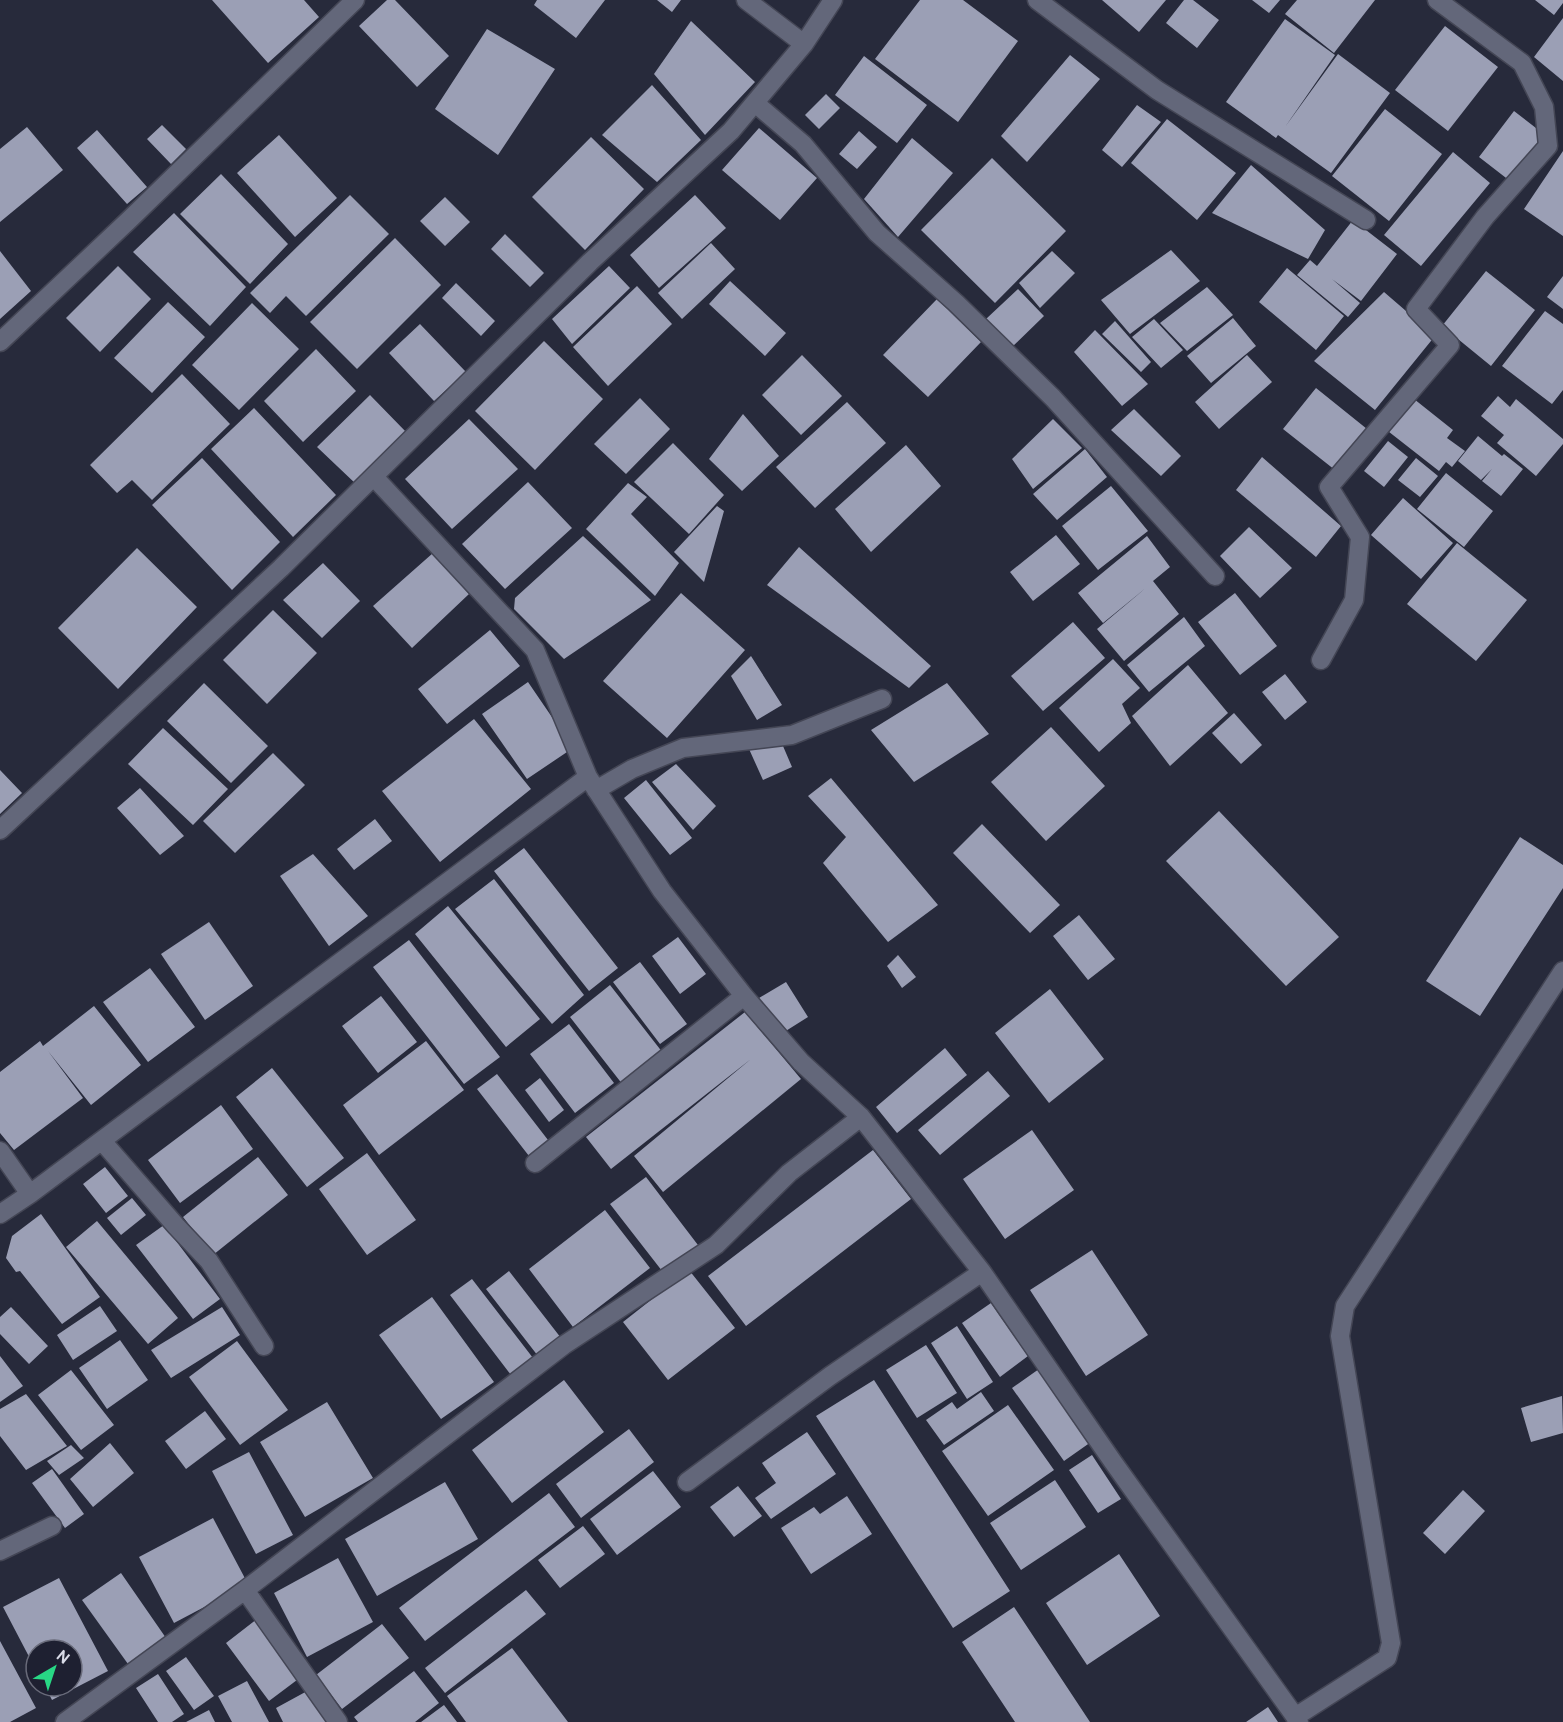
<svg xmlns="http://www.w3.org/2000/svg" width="1563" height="1722" font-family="Overpass,sans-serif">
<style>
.building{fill:#9b9fb5}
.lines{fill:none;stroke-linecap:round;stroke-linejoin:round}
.minor-casing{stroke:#444655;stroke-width:21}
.minor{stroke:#63677a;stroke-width:18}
</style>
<rect width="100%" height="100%" fill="#272a3b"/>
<path class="building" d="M 212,0 L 304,0 L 319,17 L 268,63 Z
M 387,0 L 395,0 L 449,56 L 417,87 L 359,26 Z
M 537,0 L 605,0 L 576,38 L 534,5 Z
M 657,0 L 681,0 L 672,12 Z
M 920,0 L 963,0 L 1018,41 L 958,122 L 875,59 Z
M 1102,0 L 1166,0 L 1139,32 Z
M 1184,0 L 1193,0 L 1219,20 L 1197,48 L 1166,23 Z
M 1252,0 L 1280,0 L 1269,13 Z
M 1297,0 L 1375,0 L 1334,53 L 1285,14 Z
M 1535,0 L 1563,0 L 1563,3 L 1554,15 Z
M 1563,18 L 1563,81 L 1534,57 Z
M 1285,19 L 1335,55 L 1285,127 L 1338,54 L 1390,93 L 1331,173 L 1278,135 L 1276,138 L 1226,102 Z
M 691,21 L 755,82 L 705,135 L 654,74 Z
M 1445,26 L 1498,67 L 1448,131 L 1395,90 Z
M 487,29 L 555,69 L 498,155 L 435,109 Z
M 1070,55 L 1100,79 L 1027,162 L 1001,136 Z
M 864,56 L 927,105 L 897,143 L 835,95 Z
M 652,85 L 701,140 L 657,182 L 602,135 Z
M 826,94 L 840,108 L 819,129 L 805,115 Z
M 1137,105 L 1161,122 L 1122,167 L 1102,150 Z
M 1385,109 L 1442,154 L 1389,221 L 1332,176 Z
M 1514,111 L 1545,135 L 1510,181 L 1479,157 Z
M 1167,119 L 1236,173 L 1197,220 L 1131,163 Z
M 162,125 L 186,149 L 171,164 L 147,139 Z
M 27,127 L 63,170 L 0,222 L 0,149 Z
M 759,128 L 817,178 L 780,220 L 722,170 Z
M 97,130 L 147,187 L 127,204 L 77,148 Z
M 859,131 L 877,147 L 857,169 L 839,154 Z
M 279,135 L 337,198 L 295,237 L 237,173 Z
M 591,137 L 644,189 L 585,250 L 532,197 Z
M 912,138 L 953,173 L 898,237 L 864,199 Z
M 1563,151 L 1563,236 L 1524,209 Z
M 1453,152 L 1490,183 L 1421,266 L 1384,235 Z
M 992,158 L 1066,231 L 995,303 L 921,230 Z
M 1251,165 L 1325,230 L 1308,259 L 1212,213 Z
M 221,174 L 288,244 L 250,284 L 180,214 Z
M 350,195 L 389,234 L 306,316 L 286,296 L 270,313 L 250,293 Z
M 695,195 L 726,228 L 659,288 L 630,255 Z
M 445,197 L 470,222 L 445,246 L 420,221 Z
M 174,213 L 246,287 L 210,326 L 133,252 Z
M 1353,220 L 1397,254 L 1361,301 L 1332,279 L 1360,303 L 1348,317 L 1297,275 L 1310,260 L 1317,266 Z
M 505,234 L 544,273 L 530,287 L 491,249 Z
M 395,238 L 441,285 L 357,369 L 310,322 Z
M 711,243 L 735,269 L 682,319 L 658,293 Z
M 1171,250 L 1200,281 L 1130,334 L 1101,300 Z
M 0,251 L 31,291 L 0,319 Z
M 1052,251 L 1075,273 L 1040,308 L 1019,283 Z
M 118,266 L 151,299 L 100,352 L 66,318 Z
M 609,266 L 630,288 L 572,344 L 552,319 Z
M 1287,268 L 1344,316 L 1316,350 L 1259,302 Z
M 1486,271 L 1535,310 L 1491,366 L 1442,326 Z
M 1563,276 L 1563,309 L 1547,297 Z
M 730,281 L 786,333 L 765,356 L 709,304 Z
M 456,283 L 495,321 L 481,336 L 442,298 Z
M 637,286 L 672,324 L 608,386 L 573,347 Z
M 1207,287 L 1233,315 L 1187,351 L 1160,323 Z
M 1018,289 L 1044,316 L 1012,347 L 986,319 Z
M 1384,292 L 1435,336 L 1375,410 L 1314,361 Z
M 937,299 L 981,342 L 928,397 L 883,355 Z
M 168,302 L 205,337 L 152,393 L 114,358 Z
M 252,303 L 299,349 L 239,410 L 192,365 Z
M 1545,311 L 1563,324 L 1563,390 L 1552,404 L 1502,366 Z
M 1233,318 L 1256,346 L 1211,383 L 1187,356 Z
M 1154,319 L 1183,350 L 1161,368 L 1132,337 Z
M 1115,321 L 1151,362 L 1141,372 L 1102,334 Z
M 420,324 L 466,372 L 434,401 L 389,353 Z
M 1095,330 L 1148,384 L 1122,406 L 1074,352 Z
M 544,341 L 603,399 L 535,470 L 475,411 Z
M 316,349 L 356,391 L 303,442 L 264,401 Z
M 802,355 L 842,396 L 801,435 L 762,395 Z
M 1247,355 L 1272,382 L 1219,429 L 1195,402 Z
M 182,374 L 230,424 L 152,500 L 132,480 L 117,493 L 90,465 Z
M 1316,388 L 1367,429 L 1335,470 L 1283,429 Z
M 370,395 L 407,433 L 357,485 L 317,447 Z
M 1409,395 L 1453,430 L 1447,438 L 1465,451 L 1452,467 L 1446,462 L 1439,471 L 1384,428 Z
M 1498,396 L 1510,407 L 1516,399 L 1563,439 L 1563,444 L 1536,476 L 1497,443 L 1504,435 L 1481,416 Z
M 640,398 L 670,429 L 626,474 L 594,444 Z
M 847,402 L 886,443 L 815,508 L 776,467 Z
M 254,408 L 336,495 L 293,537 L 211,449 Z
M 1134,409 L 1181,456 L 1161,476 L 1111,430 Z
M 743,414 L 779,456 L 742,491 L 709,459 Z
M 469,419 L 518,469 L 452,529 L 405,479 Z
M 1053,419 L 1082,448 L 1033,489 L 1012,459 Z
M 1478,436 L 1502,456 L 1504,454 L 1523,469 L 1501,496 L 1482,481 L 1492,469 L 1481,480 L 1458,461 Z
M 1388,441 L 1408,457 L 1384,487 L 1364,471 Z
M 673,443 L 724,495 L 689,534 L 634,482 Z
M 906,445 L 941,486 L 871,552 L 835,509 Z
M 1085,449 L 1107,477 L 1057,520 L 1033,494 Z
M 1262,457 L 1341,526 L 1316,557 L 1236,490 Z
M 202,458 L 280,542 L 232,590 L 152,505 Z
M 1416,458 L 1438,476 L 1420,497 L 1398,480 Z
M 1446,473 L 1493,511 L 1464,547 L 1417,509 Z
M 528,482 L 572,528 L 505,589 L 462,544 Z
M 628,483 L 647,497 L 631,514 L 679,563 L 655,596 L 586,529 Z
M 1111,486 L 1148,531 L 1098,570 L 1062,526 Z
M 1403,498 L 1453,543 L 1421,579 L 1371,535 Z
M 717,506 L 724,511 L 704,582 L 674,552 Z
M 1249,527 L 1292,568 L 1260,598 L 1220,556 Z
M 1056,535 L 1080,564 L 1033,601 L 1010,572 Z
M 583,536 L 651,600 L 564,659 L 514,609 L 515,598 Z
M 1147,536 L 1170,567 L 1153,581 L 1179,614 L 1124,661 L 1097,629 L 1147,587 L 1103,623 L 1078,593 Z
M 1457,543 L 1527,600 L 1476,661 L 1407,604 Z
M 799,547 L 931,666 L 909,688 L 767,585 Z
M 137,548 L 197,607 L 118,689 L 58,628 Z
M 433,553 L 469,594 L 412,648 L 373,606 Z
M 323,563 L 360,601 L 322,638 L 283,600 Z
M 681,593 L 745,650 L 667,738 L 603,681 Z
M 1235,593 L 1277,646 L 1240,675 L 1198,622 Z
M 273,610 L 317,653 L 267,704 L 223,660 Z
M 1184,617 L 1205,646 L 1149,692 L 1127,665 Z
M 1073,622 L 1105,658 L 1043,711 L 1011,676 Z
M 490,630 L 520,666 L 447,724 L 418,689 Z
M 751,656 L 782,705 L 757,720 L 731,676 Z
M 1113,659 L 1140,688 L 1122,704 L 1131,723 L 1099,752 L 1059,708 Z
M 1188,665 L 1228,713 L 1170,766 L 1132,716 Z
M 1285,674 L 1307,702 L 1285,720 L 1262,692 Z
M 528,682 L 573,748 L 527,779 L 482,714 Z
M 204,683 L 268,746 L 231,783 L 167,721 Z
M 947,683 L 989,734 L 914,782 L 871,730 Z
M 1234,713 L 1262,745 L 1241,764 L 1212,733 Z
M 474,719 L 531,789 L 440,862 L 382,791 Z
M 1051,727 L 1105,786 L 1046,841 L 991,782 Z
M 163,728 L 228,789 L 193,825 L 128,764 Z
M 780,739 L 792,767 L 763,780 L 749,749 Z
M 273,753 L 305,785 L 235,853 L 203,821 Z
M 676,764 L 716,806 L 693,830 L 652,782 Z
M 0,770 L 22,793 L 0,814 Z
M 831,778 L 938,905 L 888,942 L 823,863 L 846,837 L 808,796 Z
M 646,780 L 692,838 L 670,855 L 624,798 Z
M 140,788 L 184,836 L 160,855 L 117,808 Z
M 1219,811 L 1339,937 L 1286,986 L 1166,861 Z
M 375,819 L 392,841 L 354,870 L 337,849 Z
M 982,824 L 1060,905 L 1030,933 L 953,853 Z
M 1520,837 L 1563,865 L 1563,888 L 1480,1016 L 1426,981 Z
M 524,848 L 618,968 L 589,991 L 494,871 Z
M 313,854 L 368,916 L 329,946 L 280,876 Z
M 494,879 L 584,995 L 552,1024 L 455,909 Z
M 448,906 L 540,1019 L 506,1047 L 415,934 Z
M 1079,915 L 1115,959 L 1088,980 L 1053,936 Z
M 209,922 L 253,986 L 205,1020 L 161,954 Z
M 678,937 L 706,974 L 680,994 L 652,956 Z
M 409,940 L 500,1057 L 464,1084 L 373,967 Z
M 898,955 L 916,977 L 902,988 L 887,966 Z
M 640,962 L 687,1024 L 660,1044 L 613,982 Z
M 150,968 L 195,1027 L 148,1062 L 103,1002 Z
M 786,982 L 808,1017 L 781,1034 L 759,998 Z
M 610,985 L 663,1053 L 623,1085 L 570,1017 Z
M 1050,989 L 1104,1059 L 1049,1103 L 995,1033 Z
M 381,996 L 417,1042 L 378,1073 L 342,1026 Z
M 94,1006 L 141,1065 L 91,1105 L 48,1051 L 83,1098 L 14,1150 L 0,1133 L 0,1072 L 40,1041 L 43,1046 Z
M 745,1012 L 801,1079 L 663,1192 L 634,1156 L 751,1059 L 611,1169 L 586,1137 Z
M 569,1024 L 614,1083 L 575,1113 L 530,1054 Z
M 426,1041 L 464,1090 L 379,1155 L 343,1105 Z
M 945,1048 L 967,1075 L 897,1133 L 876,1107 Z
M 272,1068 L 344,1158 L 307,1187 L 236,1097 Z
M 988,1071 L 1010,1096 L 940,1155 L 918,1130 Z
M 497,1074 L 548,1140 L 529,1156 L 477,1089 Z
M 540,1078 L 564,1110 L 549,1122 L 525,1090 Z
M 221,1105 L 253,1149 L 180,1203 L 148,1160 Z
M 1032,1130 L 1074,1190 L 1005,1239 L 963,1179 Z
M 873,1150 L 911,1199 L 746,1326 L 708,1276 Z
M 367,1153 L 416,1220 L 367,1255 L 319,1189 Z
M 258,1157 L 288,1195 L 213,1255 L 183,1217 Z
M 105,1167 L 128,1196 L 106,1213 L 83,1184 Z
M 646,1177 L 701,1249 L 666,1276 L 610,1204 Z
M 132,1198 L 146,1215 L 121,1235 L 107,1218 Z
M 605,1210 L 650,1268 L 573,1327 L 529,1269 Z
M 41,1214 L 100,1297 L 62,1324 L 20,1271 L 16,1272 L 6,1258 L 12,1236 Z
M 97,1221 L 178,1318 L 148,1344 L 66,1247 Z
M 164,1225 L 220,1299 L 193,1319 L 136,1245 Z
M 1092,1250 L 1148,1335 L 1086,1376 L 1030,1290 Z
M 689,1270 L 735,1328 L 668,1380 L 623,1322 Z
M 509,1271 L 561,1338 L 538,1356 L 486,1289 Z
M 472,1279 L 533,1358 L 511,1375 L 450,1295 Z
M 432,1297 L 494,1382 L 441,1419 L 379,1335 Z
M 991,1303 L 1028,1356 L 1000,1377 L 962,1323 Z
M 100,1306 L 117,1331 L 73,1360 L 57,1335 Z
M 11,1307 L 48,1346 L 29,1364 L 0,1334 L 0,1317 Z
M 222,1307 L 240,1335 L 171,1378 L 151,1350 Z
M 957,1326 L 993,1382 L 967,1399 L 931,1343 Z
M 120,1340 L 148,1380 L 107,1409 L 79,1368 Z
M 237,1341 L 288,1410 L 240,1445 L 189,1377 Z
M 926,1345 L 957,1393 L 917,1418 L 886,1370 Z
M 0,1356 L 23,1386 L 0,1402 Z
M 1039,1369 L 1091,1442 L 1064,1461 L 1012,1388 Z
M 71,1370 L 114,1425 L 81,1450 L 38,1395 Z
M 564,1380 L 604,1432 L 512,1503 L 472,1450 Z
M 874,1380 L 1010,1591 L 953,1628 L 816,1416 Z
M 981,1392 L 994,1411 L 944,1445 L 926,1420 L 952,1402 L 957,1409 Z
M 26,1394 L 67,1446 L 26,1470 L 0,1436 L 0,1409 Z
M 1562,1396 L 1563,1433 L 1531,1442 L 1521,1408 Z
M 327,1402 L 373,1478 L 305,1517 L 260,1442 Z
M 1008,1405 L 1054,1470 L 988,1516 L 942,1451 Z
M 205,1411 L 226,1439 L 186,1469 L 165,1441 Z
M 629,1429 L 654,1462 L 581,1518 L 556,1484 Z
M 807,1432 L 836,1474 L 771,1519 L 755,1498 L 776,1483 L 762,1463 Z
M 110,1443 L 134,1473 L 93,1507 L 70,1479 Z
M 71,1445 L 84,1458 L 59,1475 L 47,1461 Z
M 249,1452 L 293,1535 L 256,1554 L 212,1471 Z
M 1092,1455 L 1121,1499 L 1098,1513 L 1069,1470 Z
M 52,1469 L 84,1514 L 65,1528 L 32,1483 Z
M 653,1471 L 681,1507 L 617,1555 L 590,1519 Z
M 1055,1480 L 1086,1527 L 1021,1570 L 990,1523 Z
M 445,1482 L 478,1539 L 377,1596 L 345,1539 Z
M 738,1486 L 762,1516 L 734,1537 L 710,1507 Z
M 1463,1490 L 1485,1511 L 1445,1554 L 1423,1533 Z
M 549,1493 L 575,1527 L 425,1641 L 399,1608 Z
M 847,1496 L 872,1534 L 811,1574 L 781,1528 L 814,1507 L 820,1514 Z
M 213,1518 L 248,1584 L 174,1623 L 139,1557 Z
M 583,1526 L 605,1554 L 560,1588 L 538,1560 Z
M 1119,1554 L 1160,1616 L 1087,1665 L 1046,1603 Z
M 338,1558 L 373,1622 L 307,1657 L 274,1593 Z
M 121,1573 L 166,1638 L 128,1664 L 82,1600 Z
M 59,1578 L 108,1671 L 52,1700 L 45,1686 L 72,1686 L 72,1650 L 36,1650 L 36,1670 L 3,1607 Z
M 526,1590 L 546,1614 L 445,1693 L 425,1668 Z
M 1014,1607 L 1090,1722 L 1015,1722 L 962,1642 Z
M 257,1619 L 301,1677 L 269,1701 L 226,1643 Z
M 382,1624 L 409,1658 L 342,1709 L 316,1675 Z
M 0,1641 L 36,1708 L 10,1722 L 0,1722 Z
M 512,1648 L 568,1722 L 466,1722 L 447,1696 Z
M 186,1657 L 214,1696 L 194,1710 L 166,1671 Z
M 414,1671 L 439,1703 L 415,1722 L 358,1722 L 354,1717 Z
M 158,1674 L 184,1714 L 172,1722 L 158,1722 L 136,1688 Z
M 247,1681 L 269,1722 L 232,1722 L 218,1696 Z
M 309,1690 L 326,1722 L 283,1722 L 276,1708 Z
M 444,1705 L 457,1722 L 421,1722 Z
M 1268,1707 L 1278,1722 L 1246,1722 Z
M 209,1710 L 215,1722 L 186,1722 Z"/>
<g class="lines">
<defs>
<path id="minor" d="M 746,0 L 804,44
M 1037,0 L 1157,90 L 1366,220
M 755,103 L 803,144 L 877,233 L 956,303 L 1053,398 L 1215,576
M 0,342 L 129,220 L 355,0
M 1321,660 L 1354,600 L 1360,537 L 1329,487 L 1450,345 L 1416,309 L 1485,217 L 1548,146 L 1544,107 L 1522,63 L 1437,0
M 588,777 L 662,891 L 744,996 L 801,1062 L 861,1117 L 982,1272 L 1113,1462 L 1299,1722
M 596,790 L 632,769 L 683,748 L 792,735 L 882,699
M 0,830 L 281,568 L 590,262 L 731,131 L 804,44 L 833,0
M 102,1141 L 176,1226 L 209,1261 L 264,1346
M 0,1151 L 30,1194
M 535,1163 L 744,996
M 0,1214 L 30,1194 L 588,777 L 535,650 L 374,477
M 687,1482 L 830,1376 L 982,1272
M 0,1551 L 52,1526
M 245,1590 L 338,1722
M 1295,1717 L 1387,1658 L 1391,1643 L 1340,1336 L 1345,1306 L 1563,971
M 65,1722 L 245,1590 L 564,1345 L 716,1245 L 789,1173 L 861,1117"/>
</defs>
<use href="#minor" class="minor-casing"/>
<use href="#minor" class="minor"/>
</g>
<g transform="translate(54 1668) rotate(39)"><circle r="28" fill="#1e2031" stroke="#696b7a" stroke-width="1.5"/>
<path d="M0-4.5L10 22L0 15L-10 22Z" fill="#28d885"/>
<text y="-9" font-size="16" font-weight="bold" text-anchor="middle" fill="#d9dbe7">N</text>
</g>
</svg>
